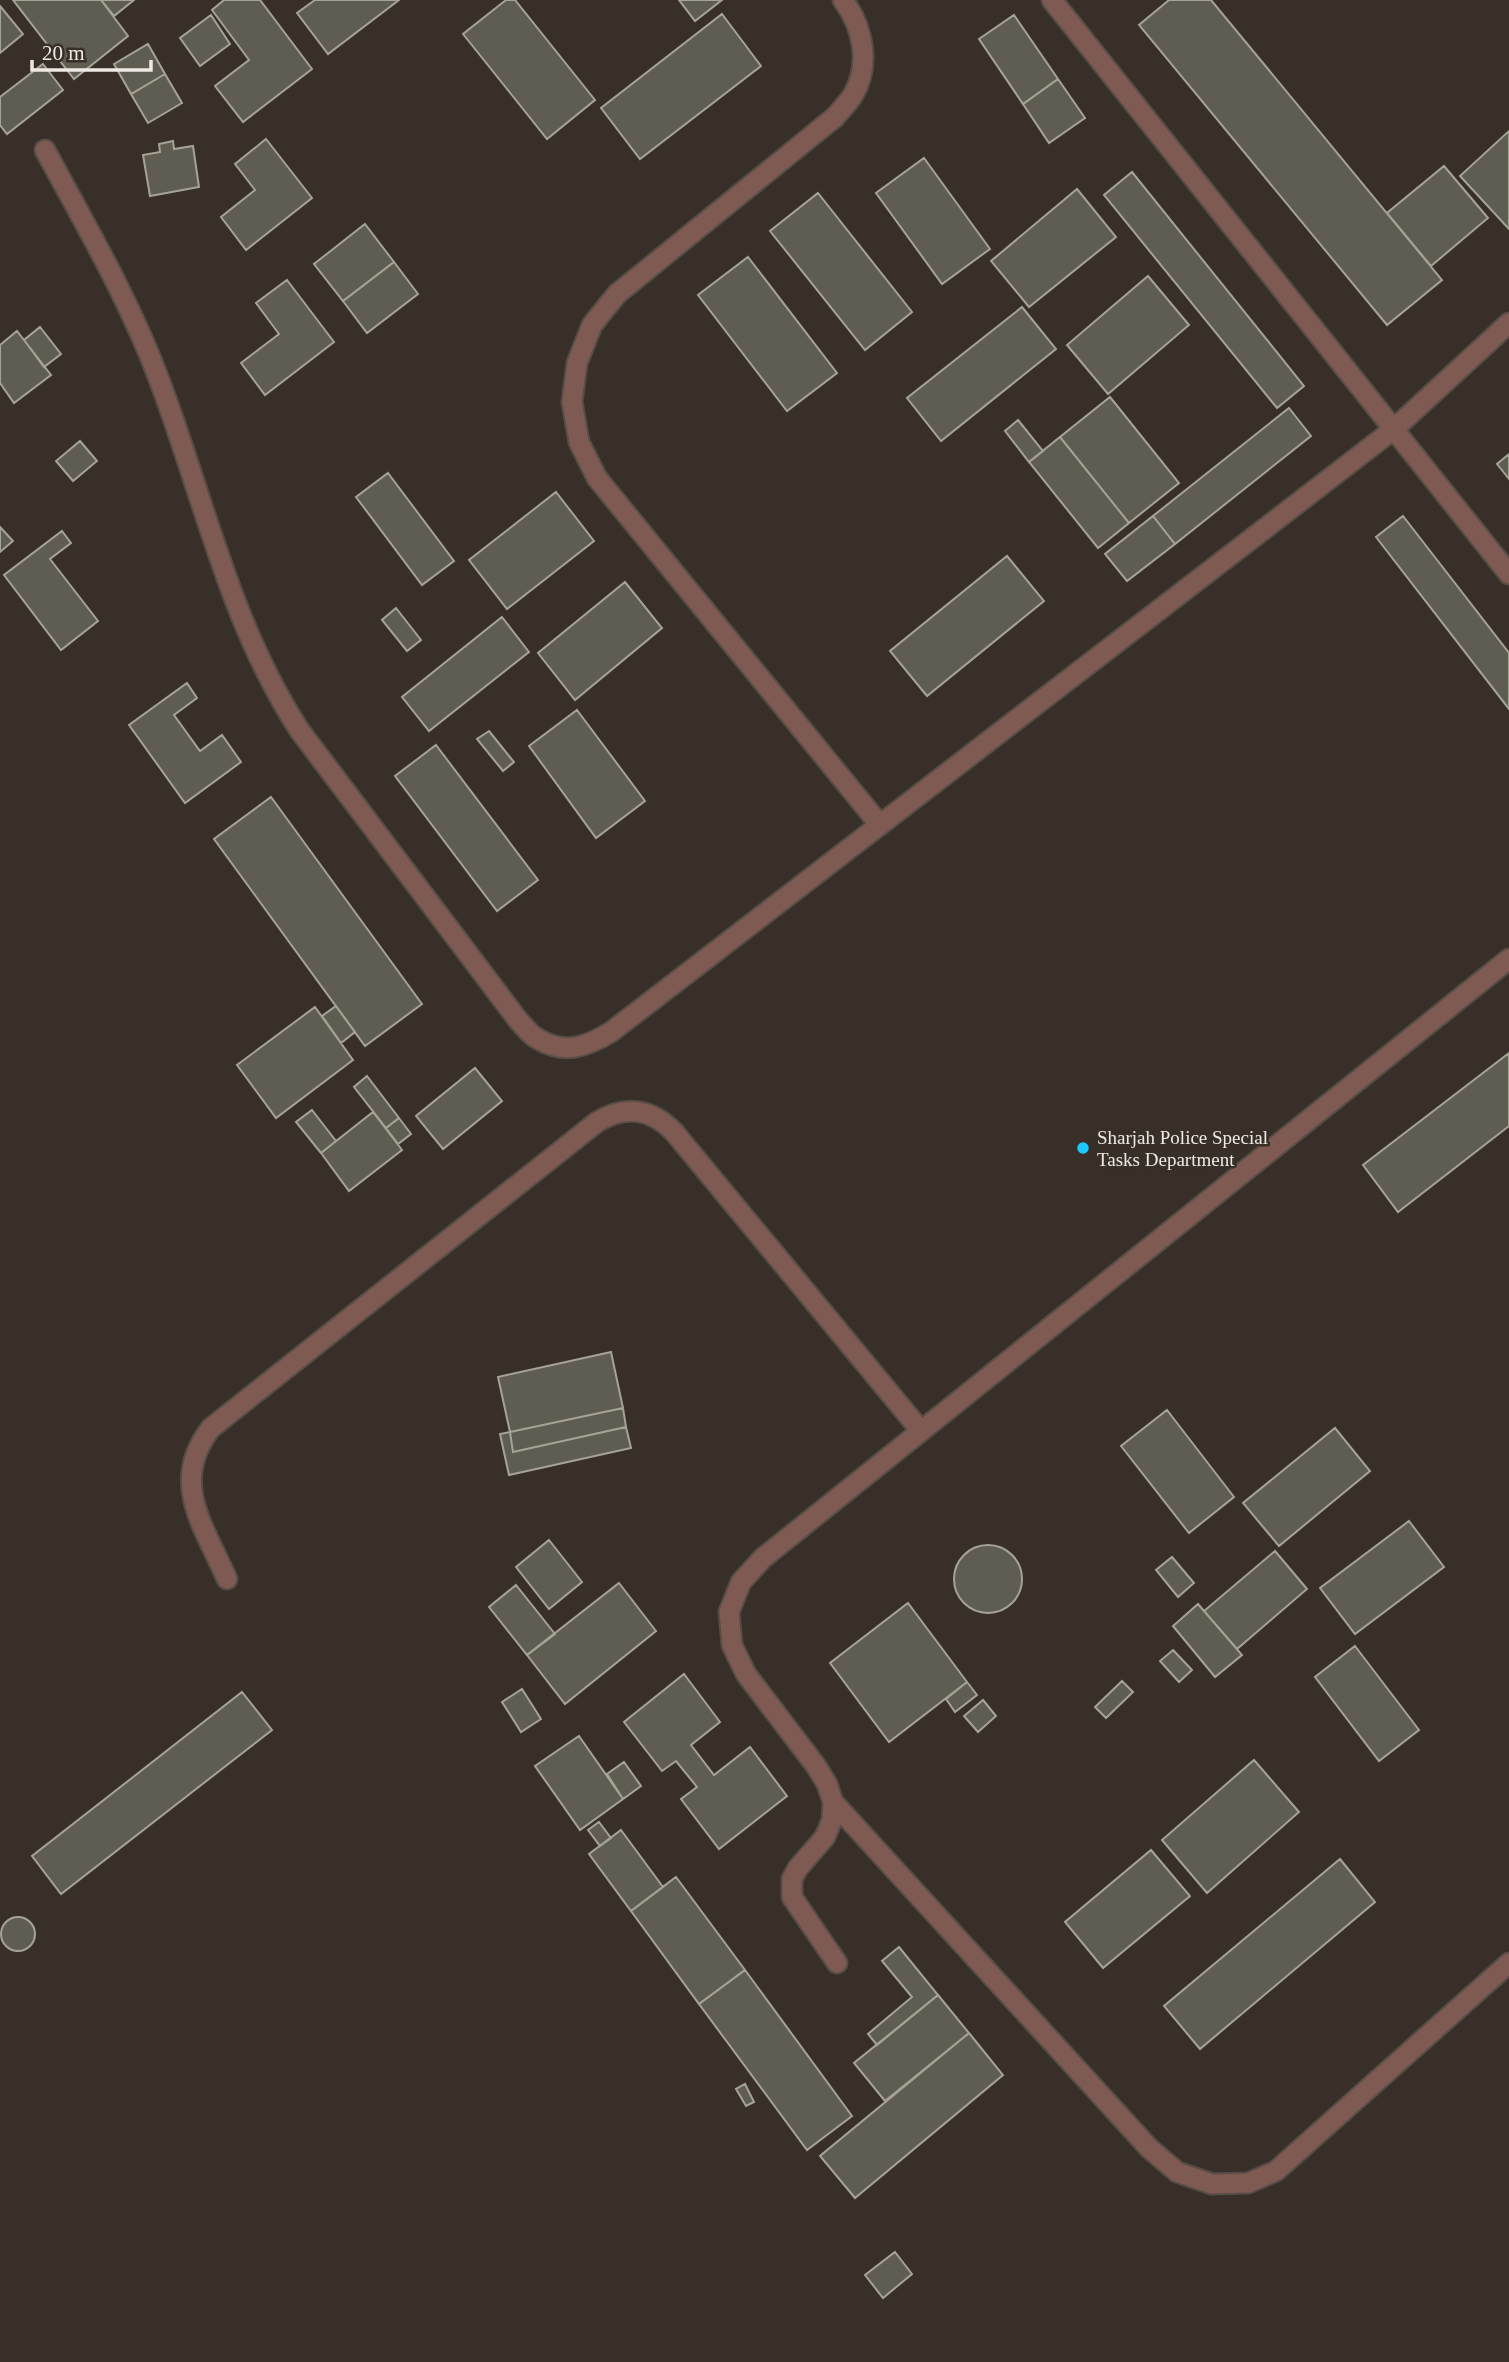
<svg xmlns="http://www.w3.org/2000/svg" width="1509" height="2362" font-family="'Times New Roman',serif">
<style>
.building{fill:#5f5d51;stroke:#a5a296;stroke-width:2}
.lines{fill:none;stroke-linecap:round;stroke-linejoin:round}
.service-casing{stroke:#554d46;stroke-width:23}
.service{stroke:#7f5a52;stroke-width:19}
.poi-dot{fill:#1acafc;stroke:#382f28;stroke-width:2.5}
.labels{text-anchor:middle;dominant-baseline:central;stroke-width:5;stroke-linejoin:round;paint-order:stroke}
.poi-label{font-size:19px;fill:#efe9e4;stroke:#382f28;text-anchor:start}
</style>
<rect width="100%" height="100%" fill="#382f28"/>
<path class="building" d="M 13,0 L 101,0 L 128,36 L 74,79 Z
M 101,0 L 134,0 L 114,16 Z
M 224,0 L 260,0 L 312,69 L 243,122 L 215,86 L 249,60 L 212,10 Z
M 315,0 L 399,0 L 328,54 L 297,13 Z
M 506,0 L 515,0 L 595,100 L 547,139 L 463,34 Z
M 679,0 L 722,0 L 695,21 Z
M 1169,0 L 1211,0 L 1442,280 L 1387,325 L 1139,25 Z
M 0,6 L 23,34 L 0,53 Z
M 722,14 L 761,66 L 640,159 L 601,108 Z
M 211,15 L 230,44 L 200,66 L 180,38 Z
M 1014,15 L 1058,79 L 1023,104 L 979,39 Z
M 148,44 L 165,74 L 131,94 L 114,64 Z
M 43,64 L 63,90 L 7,134 L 0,125 L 0,97 Z
M 165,74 L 182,103 L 148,123 L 131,94 Z
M 1058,79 L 1085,118 L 1049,143 L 1023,104 Z
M 1509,131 L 1509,229 L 1460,176 Z
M 266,139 L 312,198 L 246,250 L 221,217 L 255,190 L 235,164 Z
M 173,141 L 174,149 L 193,146 L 199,187 L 150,196 L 143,155 L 160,152 L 159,144 Z
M 924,158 L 990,249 L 942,284 L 876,193 Z
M 1444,166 L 1488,218 L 1431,266 L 1387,213 Z
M 1132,172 L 1304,386 L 1277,408 L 1104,195 Z
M 1077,189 L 1116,237 L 1029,307 L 991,261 Z
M 818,193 L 912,312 L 865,350 L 770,231 Z
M 365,224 L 394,262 L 343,301 L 314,264 Z
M 748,257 L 837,373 L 787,411 L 698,295 Z
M 394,262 L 418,294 L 367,333 L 343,301 Z
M 1148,276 L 1189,325 L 1108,394 L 1067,345 Z
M 287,280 L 334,342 L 265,395 L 241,363 L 279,334 L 256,303 Z
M 1022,307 L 1056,349 L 941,441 L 907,398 Z
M 40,327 L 61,354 L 44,367 L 24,340 Z
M 17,331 L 51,375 L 14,403 L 0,383 L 0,345 Z
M 1110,397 L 1179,483 L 1129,523 L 1060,437 Z
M 1289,408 L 1311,436 L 1175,544 L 1153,516 Z
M 1018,420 L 1043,451 L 1029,462 L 1005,431 Z
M 1060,437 L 1129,523 L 1098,548 L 1029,462 Z
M 80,441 L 97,461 L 73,481 L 56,461 Z
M 1509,454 L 1509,479 L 1497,464 Z
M 388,473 L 454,561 L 422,585 L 356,497 Z
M 556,492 L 594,541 L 507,609 L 469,560 Z
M 1153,516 L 1175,544 L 1127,581 L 1105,554 Z
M 1403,516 L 1509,653 L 1509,709 L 1376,537 Z
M 0,527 L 13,541 L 0,552 Z
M 62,531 L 71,543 L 50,559 L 98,621 L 61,650 L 4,575 Z
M 1007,556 L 1044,601 L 927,696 L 890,651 Z
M 625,582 L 662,628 L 575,700 L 538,653 Z
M 396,608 L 421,640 L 407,651 L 382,620 Z
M 502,617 L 529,652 L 429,731 L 402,697 Z
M 187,683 L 197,698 L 174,715 L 200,751 L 222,735 L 241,762 L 185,803 L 129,725 Z
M 577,710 L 645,801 L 596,838 L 529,746 Z
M 489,731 L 514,762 L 503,771 L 477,739 Z
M 436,745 L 538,880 L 497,911 L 395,776 Z
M 271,797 L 422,1004 L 365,1046 L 214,839 Z
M 336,1006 L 355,1032 L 341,1043 L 322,1016 Z
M 315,1007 L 353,1060 L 276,1118 L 237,1065 Z
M 1509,1053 L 1509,1126 L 1398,1212 L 1363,1165 Z
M 475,1068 L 502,1101 L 443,1149 L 416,1116 Z
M 367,1076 L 399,1118 L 386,1128 L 354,1087 Z
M 312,1110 L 336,1141 L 321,1153 L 296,1122 Z
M 373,1112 L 402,1150 L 349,1191 L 321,1153 Z
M 399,1118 L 411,1134 L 398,1144 L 386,1128 Z
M 611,1352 L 623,1408 L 510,1432 L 498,1377 Z
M 623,1408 L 626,1427 L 513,1452 L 510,1432 Z
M 1167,1410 L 1234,1497 L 1189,1533 L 1121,1446 Z
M 626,1427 L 631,1448 L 509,1475 L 500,1434 L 510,1432 L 513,1452 Z
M 1335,1428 L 1370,1471 L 1279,1546 L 1243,1503 Z
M 1409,1521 L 1444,1567 L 1355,1634 L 1320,1588 Z
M 549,1540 L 582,1582 L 549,1609 L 516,1567 Z
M954 1579a34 34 0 1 1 68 0a34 34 0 1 1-68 0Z
M 1275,1551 L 1307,1589 L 1237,1649 L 1204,1611 Z
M 1172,1557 L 1194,1583 L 1178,1597 L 1156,1570 Z
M 619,1583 L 656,1631 L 565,1704 L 527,1655 Z
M 516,1585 L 555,1634 L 527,1655 L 489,1607 Z
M 908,1603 L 967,1682 L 889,1742 L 830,1663 Z
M 1198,1604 L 1242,1655 L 1215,1677 L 1173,1626 Z
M 1355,1646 L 1419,1730 L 1379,1761 L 1315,1677 Z
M 1173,1650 L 1192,1670 L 1179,1682 L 1160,1661 Z
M 684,1674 L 720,1722 L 691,1745 L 714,1775 L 750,1747 L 787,1796 L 719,1849 L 681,1799 L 697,1787 L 676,1761 L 662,1771 L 624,1722 Z
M 1122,1681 L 1133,1692 L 1106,1718 L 1095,1707 Z
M 967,1682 L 977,1695 L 955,1712 L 946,1699 Z
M 522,1689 L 541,1719 L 521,1732 L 502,1702 Z
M 242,1692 L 272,1730 L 61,1894 L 32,1856 Z
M 983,1700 L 996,1716 L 978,1732 L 964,1716 Z
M 579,1736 L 623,1799 L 580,1830 L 535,1766 Z
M 1254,1760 L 1299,1812 L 1207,1893 L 1162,1840 Z
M 624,1762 L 641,1786 L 623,1799 L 607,1774 Z
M 599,1822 L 611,1838 L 600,1846 L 588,1830 Z
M 621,1830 L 663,1887 L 631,1911 L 589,1854 Z
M 1151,1850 L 1190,1896 L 1103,1968 L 1065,1922 Z
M 1340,1859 L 1375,1902 L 1200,2049 L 1164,2006 Z
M 676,1877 L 745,1970 L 699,2004 L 631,1911 Z
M1 1934a17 17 0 1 1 34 0a17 17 0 1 1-34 0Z
M 899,1947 L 938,1995 L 877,2045 L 868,2034 L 912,1997 L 882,1961 Z
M 745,1970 L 852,2116 L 807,2150 L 699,2004 Z
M 938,1995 L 969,2033 L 885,2101 L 854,2063 Z
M 969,2033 L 1003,2075 L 855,2198 L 820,2156 Z
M 745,2084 L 754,2102 L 746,2106 L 736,2089 Z
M 895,2252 L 912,2274 L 883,2298 L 865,2275 Z"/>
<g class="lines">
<defs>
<path id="service" d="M 843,0 C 863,27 871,65 853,95 C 848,103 841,110 835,117 L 617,294 L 592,325 L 577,363 L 572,402 L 579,442 L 597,478 L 880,825
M 1052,0 L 1509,574
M 45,150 C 86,226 130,301 160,382 C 204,499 231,626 300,731 L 518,1020 C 524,1026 530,1035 538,1039 C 565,1055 586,1047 611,1032 L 1394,429 L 1509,323
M 227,1579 C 204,1526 169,1482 211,1428 L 597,1122 C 625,1105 651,1108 674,1132 L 921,1431
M 833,1802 L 1149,2148 L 1177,2172 L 1212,2184 L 1248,2183 L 1276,2171 L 1509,1963
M 837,1963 L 792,1897 L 792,1879 L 798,1868 L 825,1837 L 832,1820 L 833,1802 L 827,1784 L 816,1766 L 746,1674 L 732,1645 L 729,1612 L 741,1582 L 763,1558 L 1509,959"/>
</defs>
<use href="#service" class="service-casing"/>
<use href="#service" class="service"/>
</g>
<circle class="poi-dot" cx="1083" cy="1148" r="7"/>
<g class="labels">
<g class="poi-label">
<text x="1097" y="1137">Sharjah Police Special<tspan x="1097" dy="22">Tasks Department</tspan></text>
</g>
</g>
<path d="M32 60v10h119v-10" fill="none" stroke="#efe9e4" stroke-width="3.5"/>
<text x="42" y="60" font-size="21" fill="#efe9e4" stroke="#382f28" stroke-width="5" paint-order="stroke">20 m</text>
</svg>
